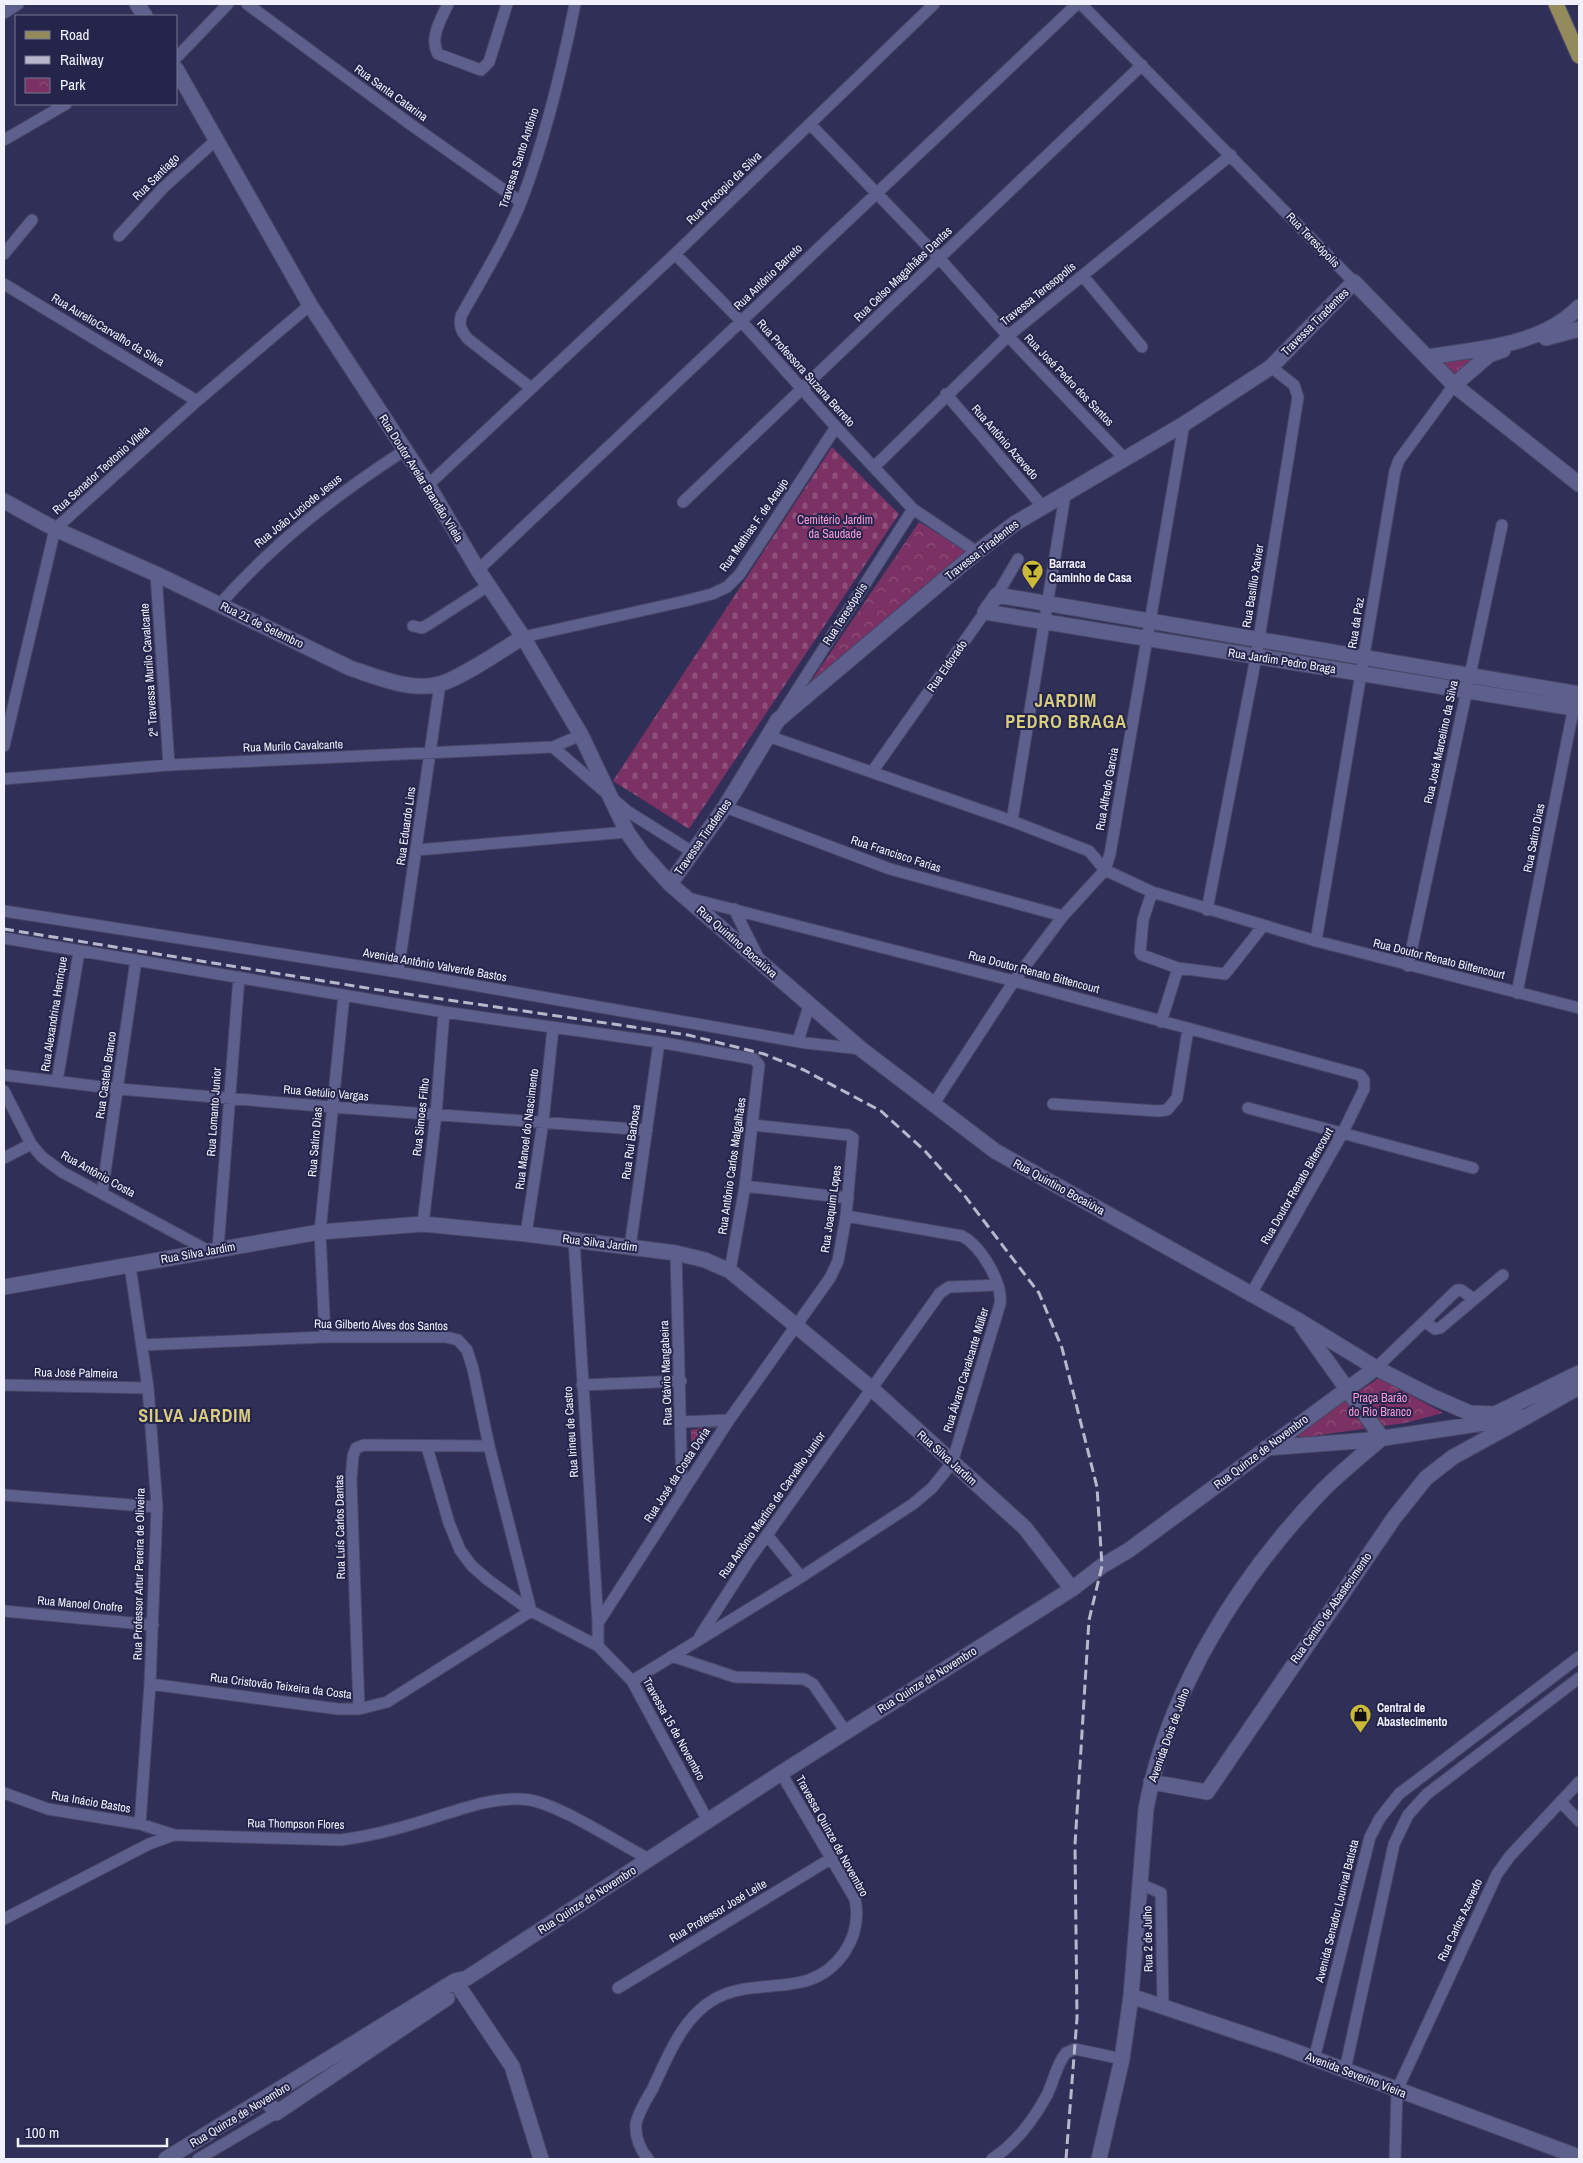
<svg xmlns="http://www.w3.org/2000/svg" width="1583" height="2163" font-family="'Archivo Narrow',sans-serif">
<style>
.grass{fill:url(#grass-tufts)}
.cemetery{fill:url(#cemetery-stones)}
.park{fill:url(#park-crowns)}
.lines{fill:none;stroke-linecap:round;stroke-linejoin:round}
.street-casing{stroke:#484666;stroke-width:13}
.secondary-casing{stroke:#484666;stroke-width:17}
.primary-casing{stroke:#484666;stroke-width:17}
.street{stroke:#5d5f8c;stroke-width:11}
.secondary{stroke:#5d5f8c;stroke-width:15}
.primary{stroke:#938b5c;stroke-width:15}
.rail{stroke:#b7b8cc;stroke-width:3;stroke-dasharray:10 5;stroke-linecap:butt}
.labels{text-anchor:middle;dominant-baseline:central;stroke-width:4;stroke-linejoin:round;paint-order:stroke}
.street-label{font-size:12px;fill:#f0f1fc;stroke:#25254c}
.park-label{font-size:12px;fill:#f89bd6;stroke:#25254c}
.poi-label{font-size:12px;font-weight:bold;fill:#f0f1fc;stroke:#25254c;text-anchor:start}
.district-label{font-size:18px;font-weight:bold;letter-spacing:1px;fill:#d9ce80;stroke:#25254c}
</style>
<defs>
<pattern id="grass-tufts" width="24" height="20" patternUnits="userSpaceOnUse" patternTransform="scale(1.25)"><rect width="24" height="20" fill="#7b3163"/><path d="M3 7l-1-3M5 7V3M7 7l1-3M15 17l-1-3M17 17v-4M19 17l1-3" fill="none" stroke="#8e4f7a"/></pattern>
<pattern id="cemetery-stones" width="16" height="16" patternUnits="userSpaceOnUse" patternTransform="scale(1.25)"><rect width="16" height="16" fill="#7b3163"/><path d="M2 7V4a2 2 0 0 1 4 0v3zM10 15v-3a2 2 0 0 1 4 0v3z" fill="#8e4f7a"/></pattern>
<pattern id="park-crowns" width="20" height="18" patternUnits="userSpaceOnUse" patternTransform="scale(1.25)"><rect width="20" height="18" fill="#7b3163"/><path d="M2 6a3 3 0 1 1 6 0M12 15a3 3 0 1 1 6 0" fill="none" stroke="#8e4f7a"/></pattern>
</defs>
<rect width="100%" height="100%" fill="#2f2f58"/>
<path class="grass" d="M 1486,352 L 1454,382 L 1433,359 Z"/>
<path class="cemetery" d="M 832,447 L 899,514 L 689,829 L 613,781 Z"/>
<path class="park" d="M 919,522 L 969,553 L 805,690 Z
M 1379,1378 L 1443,1413 L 1405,1423 L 1299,1438 L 1297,1432 Z
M 712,1426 L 691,1459 L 691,1430 Z"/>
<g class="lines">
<defs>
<path id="street" d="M 247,4 L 410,124 L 521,202
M 448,4 C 441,19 429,38 438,54 L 481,70 L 489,62 L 507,4
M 1081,4 L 1354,282
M 4,13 L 18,4
M 176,58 L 228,4
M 810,124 L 939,258 L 1008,336 L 1124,458
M 4,140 L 66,104
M 119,236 L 163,188 L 216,140
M 4,254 L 32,220
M 675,254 L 742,322 L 836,427 L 913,509 L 977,552
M 1083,276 L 1142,347
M 4,284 L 197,401
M 531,388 L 468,339 C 461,331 459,326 461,316 C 482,278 505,242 521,202 C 545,140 562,69 575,4
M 946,394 L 1043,507
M 874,467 L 1008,336 L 1231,155
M 428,485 L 675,254 L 934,4
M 683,502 L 1142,65
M 478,570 L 1077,4
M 156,574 L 169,765
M 997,595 L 1018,559
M 219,605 C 277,540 333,497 405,450
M 413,626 L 422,628 L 429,624 L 488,586
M 523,637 L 685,601 L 712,594 L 727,587 L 739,575 L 757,548 L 836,427
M 783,712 L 913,509
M 768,736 L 1012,821 L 1089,851 L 1105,870 L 1152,892 L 1316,941 L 1579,1008
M 4,746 L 55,529 L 197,401 L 310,305
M 553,747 L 627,811 L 694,853
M 872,772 L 985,612
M 4,779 L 169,765 L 553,747 L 581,735
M 725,807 L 890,869 L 1063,916
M 1012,821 L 1065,495
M 417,850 L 627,832
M 1152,892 L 1143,920 L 1140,952 L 1142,955 L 1178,968 L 1225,974 L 1263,926
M 688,898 L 1014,981 L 1360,1075 L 1364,1080 L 1364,1089 L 1342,1134 L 1251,1294
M 734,909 L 759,959
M 1207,910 L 1256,657 L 1298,397 L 1294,385 L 1271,367
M 4,911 L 398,972 L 806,1043 L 861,1049
M 4,938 L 444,1012 L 659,1042 L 754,1059 L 759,1065 L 745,1186 L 730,1271
M 1316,941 L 1395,471 L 1399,460 L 1454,385
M 1408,966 L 1502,525
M 398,972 L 440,684
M 1517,993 L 1575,701
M 1161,1022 L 1178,968
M 798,1041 L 809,1006
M 4,1075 L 119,1089 L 332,1107 L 647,1130
M 57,1081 L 79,952
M 4,1091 L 31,1144 L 42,1157 L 62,1172 L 209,1251
M 1053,1104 L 1158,1111 L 1167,1110 L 1177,1098 L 1188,1029
M 933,1105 L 1014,981 L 1063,916 L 1105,870 L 1110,854 L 1184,424
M 1248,1108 L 1473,1168
M 4,1158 L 31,1144
M 745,1186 L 848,1198
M 102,1193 L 136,960
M 423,1224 L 436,1114 L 444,1012
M 526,1234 L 543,1122 L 553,1028
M 574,1240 L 598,1623
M 630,1247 L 659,1042
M 218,1249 L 239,977
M 676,1253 L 682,1491
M 130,1266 L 148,1388 L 157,1507 L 150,1684 L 140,1824
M 1425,1322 L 1435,1329 L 1440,1328 L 1503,1275
M 325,1337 L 320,1232 L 344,995
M 142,1345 L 325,1337 L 446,1337 L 458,1340 L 467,1350 L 473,1369 L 489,1446 L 531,1611
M 1376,1368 L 1457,1290 L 1461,1290 L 1474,1299
M 4,1385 L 148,1388
M 582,1385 L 681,1381
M 682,1422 L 729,1420
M 427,1447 L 449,1523 L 460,1550 L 472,1566 L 488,1580 L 531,1611 L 598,1646 L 632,1681 L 708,1821
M 4,1495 L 157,1507
M 767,1535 L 801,1577
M 4,1611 L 153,1625
M 700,1636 L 749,1560 L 940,1293 L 949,1287 L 998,1285
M 598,1646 L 598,1623 L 729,1420 L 830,1278 L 838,1261 L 846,1216 L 853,1138 L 848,1135 L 753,1125
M 672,1656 L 735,1677 L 804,1679 L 813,1684 L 846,1732
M 632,1681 L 801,1577 L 913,1504 L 932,1488 L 952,1463 L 1000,1304 C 1003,1283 981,1246 962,1236 L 846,1216
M 150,1684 L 338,1709 L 359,1709 L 387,1702 L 531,1611
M 359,1709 L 351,1480 L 353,1456 L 356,1448 L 364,1445 L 489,1446
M 4,1793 L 48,1809 L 140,1824 L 174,1835
M 1561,1802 L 1579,1821
M 1140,1884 L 1161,1893 L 1163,2007
M 4,1919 L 149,1844 L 174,1835 L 341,1840 C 370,1836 398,1829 426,1820 C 459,1810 495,1795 530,1800 C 562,1806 618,1843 649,1859
M 618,1988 L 832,1858
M 1314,2059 L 1370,1837 L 1380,1818 L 1399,1794 L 1579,1657
M 1345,2070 L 1394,1844 L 1408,1815 L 1427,1794 L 1579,1678
M 198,2159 L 276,2113
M 648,2159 C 640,2149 635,2137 636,2124 C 638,2113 646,2100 652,2090 C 667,2059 681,2019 713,2000 C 757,1974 810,2002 844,1953 C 855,1937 859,1918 855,1899 L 781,1773
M 992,2159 C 1015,2144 1034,2119 1047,2095 C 1054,2081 1056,2065 1066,2053 L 1075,2049 L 1122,2059
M 1395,2159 L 1397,2090 L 1497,1874 L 1510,1856 L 1579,1782"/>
<path id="secondary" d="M 137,4 L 145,16
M 176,69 L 310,305 L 428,485 L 478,570 L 523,637 L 581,735 L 627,832 L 642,853 L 670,884 L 861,1049 L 995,1151 L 1296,1319 L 1376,1368 L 1433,1397 L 1470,1413 L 1495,1414 L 1579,1373
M 1546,338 L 1579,329
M 1427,357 C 1478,349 1541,346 1579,307
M 1454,385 L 1489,355 L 1503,350
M 4,501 L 55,529 L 156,574 L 350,668 C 377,677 411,692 440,684 C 463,677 502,650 523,637
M 1579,694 L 997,595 L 985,612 L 1579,709
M 670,884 L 725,807 L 778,720 L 977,552 L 1014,524 L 1184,424 L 1271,367 L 1354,282 L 1454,385 L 1579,484
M 4,1287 L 320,1232 L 423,1224 L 526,1234 L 676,1253 L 705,1260 L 730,1271 L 871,1388 L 1025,1528 L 1072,1589
M 1266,1448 L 1370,1440 L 1526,1417 L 1579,1387
M 1151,1782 L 1207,1792 L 1394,1518 L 1426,1478 L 1453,1457 L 1526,1417
M 455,1981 L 512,2066 L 541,2159
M 1131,1996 L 1283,2047 L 1579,2157
M 266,2099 L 276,2113 L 447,1998
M 166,2159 L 455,1981 L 467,1978 L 781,1773 L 1072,1589 L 1102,1566 L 1129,1550 L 1376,1368
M 1099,2159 L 1122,2059 L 1131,1996 L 1146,1809 C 1168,1689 1239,1578 1322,1491 C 1341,1472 1362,1455 1382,1438 L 1302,1326"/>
<path id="primary" d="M 1556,4 L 1579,56"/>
</defs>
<use href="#street" class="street-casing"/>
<use href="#secondary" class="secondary-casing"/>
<use href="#primary" class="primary-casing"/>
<use href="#street" class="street"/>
<use href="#secondary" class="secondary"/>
<use href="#primary" class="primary"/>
<path class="rail" d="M 4,929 L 373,989 L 688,1035 L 764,1054 L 804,1070 L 881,1111 L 925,1151 L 964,1195 L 1039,1293 L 1062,1348 L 1097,1487 L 1102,1566 L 1089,1620 L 1075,1845 L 1077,2018 L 1066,2159"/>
</g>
<defs>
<symbol id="bar-pin" viewBox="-11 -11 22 30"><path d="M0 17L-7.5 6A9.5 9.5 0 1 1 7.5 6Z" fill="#cbba39" stroke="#25254c"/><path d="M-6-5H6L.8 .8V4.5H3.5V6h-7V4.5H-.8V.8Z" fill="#111"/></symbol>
<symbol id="shop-pin" viewBox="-11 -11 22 30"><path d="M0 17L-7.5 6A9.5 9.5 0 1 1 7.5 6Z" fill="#cbba39" stroke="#25254c"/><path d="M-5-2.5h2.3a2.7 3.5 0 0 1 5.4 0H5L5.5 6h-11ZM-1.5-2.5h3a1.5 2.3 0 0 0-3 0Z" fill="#111"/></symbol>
</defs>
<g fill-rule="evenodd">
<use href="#bar-pin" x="1020" y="558" width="25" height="34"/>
<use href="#shop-pin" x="1348" y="1702" width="25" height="34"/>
</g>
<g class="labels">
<g class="street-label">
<text transform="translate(391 93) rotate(36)">Rua Santa Catarina</text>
<text transform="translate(519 158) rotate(-72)">Travessa Santo Antônio</text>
<text transform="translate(156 177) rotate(-45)">Rua Santiago</text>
<text transform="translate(724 188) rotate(-44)">Rua Procopio da Silva</text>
<text transform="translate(1313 240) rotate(46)">Rua Teresópolis</text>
<text transform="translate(903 274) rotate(-44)">Rua Celso Magalhães Dantas</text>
<text transform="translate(768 277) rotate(-44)">Rua Antônio Barreto</text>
<text transform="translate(1038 294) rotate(-39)">Travessa Teresopolís</text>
<text transform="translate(1315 322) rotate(-45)">Travessa Tiradentes</text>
<text transform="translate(108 330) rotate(31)">Rua AurelioCarvalho da Silva</text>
<text transform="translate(806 373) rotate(48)">Rua Professora Suzana Berreto</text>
<text transform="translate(1069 380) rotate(46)">Rua José Pedro dos Santos</text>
<text transform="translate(1005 442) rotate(49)">Rua Antônio Azevedo</text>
<text transform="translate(101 470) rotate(-42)">Rua Senador Teotonio Vilela</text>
<text transform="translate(421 478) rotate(58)">Rua Doutor Avelar Brandão Vilela</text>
<text transform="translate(298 511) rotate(-39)">Rua João Luciode Jesus</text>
<text transform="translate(754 525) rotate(-55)">Rua Mathias F. de Araujo</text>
<text transform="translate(982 550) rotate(-38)">Travessa Tiradentes</text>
<text transform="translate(1253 586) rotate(-81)">Rua Basillio Xavier</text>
<text transform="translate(845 614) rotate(-57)">Rua Teresópolis</text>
<text transform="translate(1356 623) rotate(-81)">Rua da Paz</text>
<text transform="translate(262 625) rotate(26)">Rua 21 de Setembro</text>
<text transform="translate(1282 661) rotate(9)">Rua Jardim Pedro Braga</text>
<text transform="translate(947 666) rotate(-55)">Rua Eldorado</text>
<text transform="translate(149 670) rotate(-94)">2ª Travessa Murilo Cavalcante</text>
<text transform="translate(1441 742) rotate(-78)">Rua José Marcelino da Silva</text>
<text transform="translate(293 746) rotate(-2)">Rua Murilo Cavalcante</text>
<text transform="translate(1107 789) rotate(-80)">Rua Alfredo Garcia</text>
<text transform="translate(406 826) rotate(-82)">Rua Eduardo Lins</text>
<text transform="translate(703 837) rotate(-55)">Travessa Tiradentes</text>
<text transform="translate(1534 838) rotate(-79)">Rua Satiro Dias</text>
<text transform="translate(896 854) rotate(18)">Rua Francisco Farias</text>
<text transform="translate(737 942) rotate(41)">Rua Quintino Bocaiúva</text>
<text transform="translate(1439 959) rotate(14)">Rua Doutor Renato Bittencourt</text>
<text transform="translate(435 965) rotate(10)">Avenida Antônio Valverde Bastos</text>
<text transform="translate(1034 972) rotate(15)">Rua Doutor Renato Bittencourt</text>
<text transform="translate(54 1014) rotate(-81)">Rua Alexandrina Henrique</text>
<text transform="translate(106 1075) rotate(-82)">Rua Castelo Branco</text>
<text transform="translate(326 1093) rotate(5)">Rua Getúlio Vargas</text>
<text transform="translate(214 1112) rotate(-86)">Rua Lomanto Junior</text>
<text transform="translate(421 1117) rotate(-84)">Rua Simoes Filho</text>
<text transform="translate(527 1129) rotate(-83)">Rua Manoel do Nascimento</text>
<text transform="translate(315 1142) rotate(-85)">Rua Satiro Dias</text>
<text transform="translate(631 1142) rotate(-82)">Rua Rui Barbosa</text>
<text transform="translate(732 1166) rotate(-82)">Rua Antônio Carlos Malgalhães</text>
<text transform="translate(98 1174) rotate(29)">Rua Antônio Costa</text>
<text transform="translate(1297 1186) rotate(-60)">Rua Doutor Renato Bitencourt</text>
<text transform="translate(1059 1187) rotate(29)">Rua Quintino Bocaiúva</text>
<text transform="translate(831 1209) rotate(-82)">Rua Joaquim Lopes</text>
<text transform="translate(600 1243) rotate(7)">Rua Silva Jardim</text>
<text transform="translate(198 1253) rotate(-10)">Rua Silva Jardim</text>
<text transform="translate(381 1325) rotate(1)">Rua Gilberto Alves dos Santos</text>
<text transform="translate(966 1370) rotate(-73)">Rua Álvaro Cavalcante Müller</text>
<text transform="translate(76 1373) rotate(1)">Rua José Palmeira</text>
<text transform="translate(666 1373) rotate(-92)">Rua Otávio Mangabeira</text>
<text transform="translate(571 1432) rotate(-94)">Rua Irineu de Castro</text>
<text transform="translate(1261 1452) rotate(-37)">Rua Quinze de Novembro</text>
<text transform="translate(947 1458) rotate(42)">Rua Silva Jardim</text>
<text transform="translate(677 1475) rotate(-57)">Rua José da Costa Doria</text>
<text transform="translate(772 1505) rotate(-55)">Rua Antônio Martins de Carvalho Junior</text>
<text transform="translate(340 1527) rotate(-91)">Rua Luís Carlos Dantas</text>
<text transform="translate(139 1574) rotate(-89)">Rua Professor Artur Pereira de Oliveira</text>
<text transform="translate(80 1604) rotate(5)">Rua Manoel Onofre</text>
<text transform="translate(1331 1608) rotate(-55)">Rua Centro de Abastecimento</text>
<text transform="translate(927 1680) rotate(-32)">Rua Quinze de Novembro</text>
<text transform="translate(281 1686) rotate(7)">Rua Cristovão Teixeira da Costa</text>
<text transform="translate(674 1729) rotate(61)">Travessa 15 de Novembro</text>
<text transform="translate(1169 1735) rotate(-70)">Avenida Dois de Julho</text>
<text transform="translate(91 1802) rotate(10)">Rua Inácio Bastos</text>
<text transform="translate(296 1824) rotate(1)">Rua Thompson Flores</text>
<text transform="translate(832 1836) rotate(61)">Travessa Quinze de Novembro</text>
<text transform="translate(587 1900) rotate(-33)">Rua Quinze de Novembro</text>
<text transform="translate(718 1911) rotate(-31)">Rua Professor José Leite</text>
<text transform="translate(1337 1911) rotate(-76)">Avenida Senador Lourival Batista</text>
<text transform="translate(1460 1920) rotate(-65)">Rua Carlos Azevedo</text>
<text transform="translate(1148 1939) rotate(-91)">Rua 2 de Julho</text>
<text transform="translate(1356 2075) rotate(21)">Avenida Severino Vieira</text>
<text transform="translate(240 2115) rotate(-31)">Rua Quinze de Novembro</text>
</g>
<g class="park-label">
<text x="835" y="520">Cemitério Jardim<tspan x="835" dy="14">da Saudade</tspan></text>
<text x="1380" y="1398">Praça Barão<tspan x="1380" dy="14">do Rio Branco</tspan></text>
</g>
<g class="poi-label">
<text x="1049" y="564">Barraca<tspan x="1049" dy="14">Caminho de Casa</tspan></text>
<text x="1377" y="1708">Central de<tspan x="1377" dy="14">Abastecimento</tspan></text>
</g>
<g class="district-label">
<text x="1066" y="700">JARDIM<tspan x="1066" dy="21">PEDRO BRAGA</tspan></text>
<text x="195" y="1415">SILVA JARDIM</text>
</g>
</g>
<rect width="1583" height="2163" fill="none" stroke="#f0f1fc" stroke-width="10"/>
<rect x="15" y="15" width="162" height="90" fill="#25254c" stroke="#767792"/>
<rect x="25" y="31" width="25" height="8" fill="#938b5c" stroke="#767792"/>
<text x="60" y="40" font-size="15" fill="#f0f1fc">Road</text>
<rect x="25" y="56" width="25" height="8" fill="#b7b8cc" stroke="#767792"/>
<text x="60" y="65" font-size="15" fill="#f0f1fc">Railway</text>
<rect x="25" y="78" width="25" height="15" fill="url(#park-crowns)" stroke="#767792"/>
<text x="60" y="90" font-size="15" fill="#f0f1fc">Park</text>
<path d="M18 2138v8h149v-8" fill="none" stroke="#f0f1fc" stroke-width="2.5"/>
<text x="25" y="2138" font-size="15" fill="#f0f1fc" stroke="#25254c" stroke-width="4" paint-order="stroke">100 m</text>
</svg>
